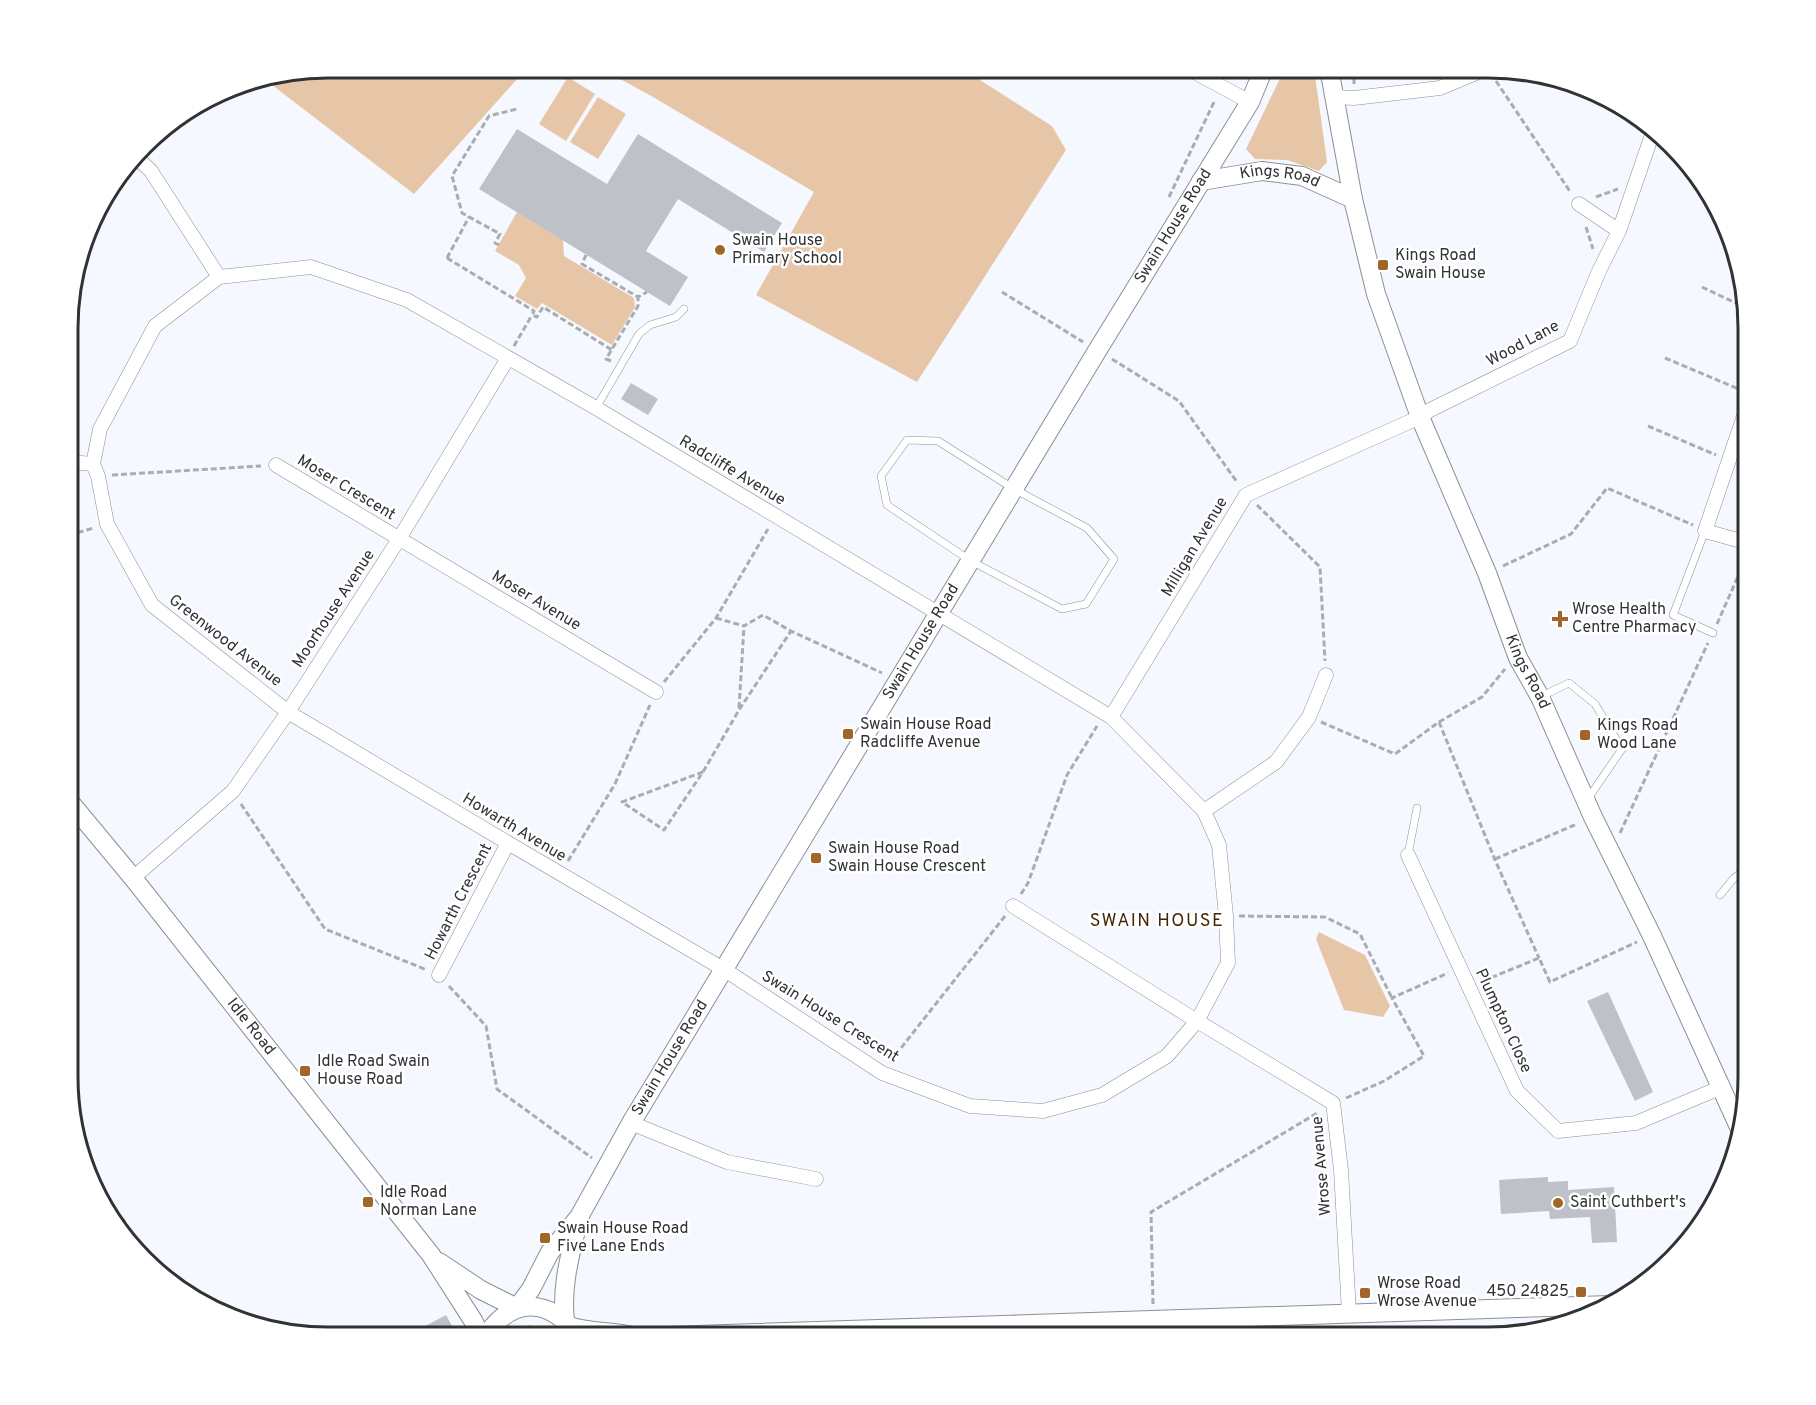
<svg xmlns="http://www.w3.org/2000/svg" width="1816" height="1405" font-family="Overpass,sans-serif">
<style>
.green{fill:#e7c6a8}
.building{fill:#bec1c7}
.lines{fill:none;stroke-linecap:round;stroke-linejoin:round}
.service-casing{stroke:#8c8f95;stroke-width:8}
.minor-casing{stroke:#8c8f95;stroke-width:15}
.tertiary-casing{stroke:#8c8f95;stroke-width:20}
.path{stroke:#aaacb1;stroke-width:3;stroke-dasharray:6 3;stroke-linecap:butt}
.service{stroke:#fff;stroke-width:7}
.minor{stroke:#fff;stroke-width:14}
.tertiary{stroke:#fff;stroke-width:18}
.poi-dot{fill:#a16627;stroke:#fff;stroke-width:2}
.labels{text-anchor:middle;dominant-baseline:central;stroke-width:5;stroke-linejoin:round;paint-order:stroke}
.street-label{font-size:16px;fill:#313234;stroke:#fff}
.poi-label{font-size:16px;fill:#313234;stroke:#fff;text-anchor:start}
.neighbourhood-label{font-size:18px;letter-spacing:1.5px;fill:#422607;stroke:#fff}
.rim{fill:none;stroke:#313234;stroke-width:3}
</style>
<rect width="100%" height="100%" fill="#f5f8ff"/>
<path class="green" d="M 328,68 L 527,68 L 414,194 L 263,78 Z
M 600,68 L 961,68 L 1052,126 L 1066,150 L 917,382 L 756,295 L 814,192 L 653,97 Z
M 1285,68 L 1314,68 L 1327,162 L 1319,171 L 1287,160 L 1255,159 L 1246,149 Z
M 568,77 L 595,94 L 566,141 L 539,124 Z
M 598,97 L 626,114 L 598,159 L 570,142 Z
M 517,212 L 563,240 L 564,256 L 634,298 L 635,307 L 612,345 L 542,303 L 537,309 L 515,296 L 526,278 L 519,265 L 495,251 Z
M 1319,932 L 1365,955 L 1390,1006 L 1383,1017 L 1344,1010 L 1316,939 Z
M 528,1325 L 543,1328 L 557,1337 L 507,1337 L 513,1331 Z"/>
<path class="building" d="M 517,129 L 607,184 L 638,134 L 782,223 L 764,252 L 678,199 L 646,251 L 688,277 L 670,306 L 479,189 Z
M 631,383 L 658,399 L 648,415 L 621,399 Z
M 1608,992 L 1653,1092 L 1635,1101 L 1587,1001 Z
M 1548,1177 L 1548,1182 L 1568,1181 L 1568,1190 L 1614,1187 L 1617,1242 L 1592,1243 L 1590,1217 L 1550,1219 L 1549,1211 L 1501,1214 L 1499,1180 Z
M 446,1315 L 458,1337 L 405,1337 Z"/>
<g class="lines">
<defs>
<path id="service" d="M 596,408 L 639,334 L 650,325 L 676,317 L 684,309
M 907,440 L 938,441 L 1014,489 L 1087,528 L 1114,559 L 1086,604 L 1062,609 L 971,561 L 887,505 L 881,476 Z
M 1705,531 L 1673,615 L 1713,633
M 1542,696 L 1569,683 L 1595,704 L 1622,749 L 1587,800
M 1408,855 L 1417,808
M 1720,895 L 1734,878 L 1748,868"/>
<path id="minor" d="M 1187,68 L 1250,102
M 1334,97 L 1354,98 L 1440,88 L 1488,68
M 136,157 L 151,171 L 219,277
M 1579,204 L 1619,231
M 311,267 L 407,300 L 596,408 L 1111,717 L 1204,811 L 1219,845 L 1226,916 L 1228,963 L 1197,1021 L 1167,1056 L 1102,1095 L 1043,1111 L 970,1106 L 882,1073 L 725,970 L 508,843 L 288,712 L 152,605 L 107,524 L 98,476 L 93,464 L 100,429 L 155,326 L 219,277 Z
M 69,462 L 93,464
M 276,465 L 656,692
M 1748,543 L 1705,531 L 1748,404
M 1111,717 L 1246,495 L 1420,417 L 1430,410 L 1570,341 L 1599,271 L 1619,231 L 1654,129
M 1204,811 L 1276,762 L 1309,717 L 1326,675
M 1408,855 L 1517,1091 L 1558,1131 L 1636,1123 L 1722,1087
M 133,878 L 233,791 L 288,712 L 399,539 L 508,358
M 1013,906 L 1197,1021 L 1333,1103 L 1341,1170 L 1349,1313
M 439,975 L 508,843
M 631,1123 L 727,1162 L 816,1179
M 119,1224 L 119,1225
M 1244,1316 L 1246,1337"/>
<g id="tertiary">
<path id="s1" d="M 1329,68 L 1353,199 L 1376,294 L 1420,417 L 1487,573 L 1518,658 L 1540,697 L 1593,817 L 1652,936 L 1740,1129"/>
<path id="s2" d="M 1201,181 L 1262,171 L 1302,176 L 1353,199"/>
<path id="s3" d="M 69,801 L 133,878 L 431,1255 L 474,1322 L 480,1337"/>
<path d="M 439,1262 L 481,1290 L 517,1308"/>
<path id="s4" d="M 517,1308 L 531,1289 L 550,1252 L 579,1217 L 631,1123 L 1097,351 L 1250,102 L 1264,68"/>
<path d="M 565,1321 C 561,1287 570,1255 578,1222"/>
<path d="M 571,1327 C 593,1333 614,1331 636,1337"/>
<path d="M 485,1337 C 513,1295 550,1298 579,1337"/>
<path d="M 636,1337 L 1611,1305"/>
</g>
</defs>
<use href="#service" class="service-casing"/>
<use href="#minor" class="minor-casing"/>
<use href="#tertiary" class="tertiary-casing"/>
<path class="path" d="M 1496,81 L 1571,193
M 1354,84 L 1354,68
M 1169,197 L 1215,100
M 1596,197 L 1618,189
M 1586,227 L 1593,249
M 499,245 L 495,243 L 500,234 L 462,213 L 452,176 L 489,116 L 517,109
M 586,255 L 582,264 L 638,297 L 647,292
M 447,258 L 534,311 L 532,315 L 537,317 L 543,307 L 612,350
M 447,258 L 469,217
M 1702,287 L 1744,307
M 1002,292 L 1083,342
M 514,346 L 532,315
M 1665,358 L 1741,390
M 1112,359 L 1179,401 L 1237,482
M 611,361 L 606,359 L 638,306 L 638,297
M 1648,426 L 1716,455
M 112,475 L 261,466
M 1257,505 L 1320,567 L 1325,661
M 69,535 L 94,528
M 1503,566 L 1571,534 L 1607,488 L 1693,525
M 716,618 L 744,626 L 763,615 L 791,631 L 882,673
M 1717,624 L 1746,558
M 664,682 L 716,618 L 768,529
M 739,708 L 744,626
M 1321,722 L 1395,754 L 1439,722 L 1482,697 L 1505,669
M 1439,722 L 1495,860 L 1539,958
M 703,772 L 622,802 L 664,830 L 703,772 L 739,710 L 791,631
M 241,804 L 325,929 L 427,970
M 1620,833 L 1708,643
M 1495,859 L 1577,824
M 568,861 L 615,784 L 650,705
M 1021,894 L 1028,883 L 1067,775 L 1097,726
M 1239,916 L 1325,917 L 1360,934 L 1392,998
M 1483,981 L 1539,958 L 1550,982 L 1637,942
M 449,986 L 486,1026 L 497,1089 L 592,1158
M 890,1062 L 1005,916
M 1346,1098 L 1384,1081 L 1424,1056 L 1392,998 L 1448,973
M 1153,1304 L 1151,1212 L 1319,1112"/>
<use href="#service" class="service"/>
<use href="#minor" class="minor"/>
<use href="#tertiary" class="tertiary"/>
</g>
<g class="poi-dot">
<circle cx="720" cy="250" r="6"/>
<rect x="1377" y="259" width="12" height="12" rx="3"/>
<path d="M1557 610h6v6h6v6h-6v6h-6v-6h-6v-6h6z"/>
<rect x="842" y="728" width="12" height="12" rx="3"/>
<rect x="1579" y="729" width="12" height="12" rx="3"/>
<rect x="810" y="852" width="12" height="12" rx="3"/>
<rect x="299" y="1065" width="12" height="12" rx="3"/>
<rect x="362" y="1196" width="12" height="12" rx="3"/>
<circle cx="1558" cy="1203" r="6"/>
<rect x="539" y="1232" width="12" height="12" rx="3"/>
<rect x="1575" y="1286" width="12" height="12" rx="3"/>
<rect x="1359" y="1287" width="12" height="12" rx="3"/>
</g>
<g class="labels">
<g class="street-label">
<text stroke="none"><textPath href="#s2" startOffset="80">Kings Road</textPath></text>
<text stroke="none"><textPath href="#s4" startOffset="1266">Swain House Road</textPath></text>
<text transform="translate(1523 344) rotate(-28)">Wood Lane</text>
<text transform="translate(732 471) rotate(31)">Radcliffe Avenue</text>
<text transform="translate(346 488) rotate(31)">Moser Crescent</text>
<text transform="translate(1195 547) rotate(-59)">Milligan Avenue</text>
<text transform="translate(536 601) rotate(31)">Moser Avenue</text>
<text transform="translate(334 609) rotate(-57)">Moorhouse Avenue</text>
<text transform="translate(225 641) rotate(38)">Greenwood Avenue</text>
<text stroke="none"><textPath href="#s4" startOffset="780">Swain House Road</textPath></text>
<text stroke="none"><textPath href="#s1" startOffset="638">Kings Road</textPath></text>
<text transform="translate(514 828) rotate(31)">Howarth Avenue</text>
<text transform="translate(459 902) rotate(-63)">Howarth Crescent</text>
<text transform="translate(830 1017) rotate(32)">Swain House Crescent</text>
<text transform="translate(1503 1021) rotate(65)">Plumpton Close</text>
<text stroke="none"><textPath href="#s3" startOffset="290">Idle Road</textPath></text>
<text stroke="none"><textPath href="#s4" startOffset="294">Swain House Road</textPath></text>
<text transform="translate(1322 1166) rotate(-95)">Wrose Avenue</text>
</g>
<g class="poi-label">
<text x="732" y="241">Swain House<tspan x="732" dy="18">Primary School</tspan></text>
<text x="1395" y="256">Kings Road<tspan x="1395" dy="18">Swain House</tspan></text>
<text x="1572" y="610">Wrose Health<tspan x="1572" dy="18">Centre Pharmacy</tspan></text>
<text x="860" y="725">Swain House Road<tspan x="860" dy="18">Radcliffe Avenue</tspan></text>
<text x="1597" y="726">Kings Road<tspan x="1597" dy="18">Wood Lane</tspan></text>
<text x="828" y="849">Swain House Road<tspan x="828" dy="18">Swain House Crescent</tspan></text>
<text x="317" y="1062">Idle Road Swain<tspan x="317" dy="18">House Road</tspan></text>
<text x="380" y="1193">Idle Road<tspan x="380" dy="18">Norman Lane</tspan></text>
<text x="1570" y="1203">Saint Cuthbert's</text>
<text x="557" y="1229">Swain House Road<tspan x="557" dy="18">Five Lane Ends</tspan></text>
<text x="1377" y="1284">Wrose Road<tspan x="1377" dy="18">Wrose Avenue</tspan></text>
<text x="1569" y="1292" text-anchor="end">450 24825</text>
</g>
<g class="neighbourhood-label">
<text x="1157" y="921">SWAIN HOUSE</text>
</g>
</g>
<path d="M0 0H1816V1405H0ZM328 78H1488A250 250 0 0 1 1738 328V1077A250 250 0 0 1 1488 1327H328A250 250 0 0 1 78 1077V328A250 250 0 0 1 328 78Z" fill="#fff" fill-rule="evenodd"/>
<path class="rim" d="M328 78H1488A250 250 0 0 1 1738 328V1077A250 250 0 0 1 1488 1327H328A250 250 0 0 1 78 1077V328A250 250 0 0 1 328 78Z"/>
</svg>
